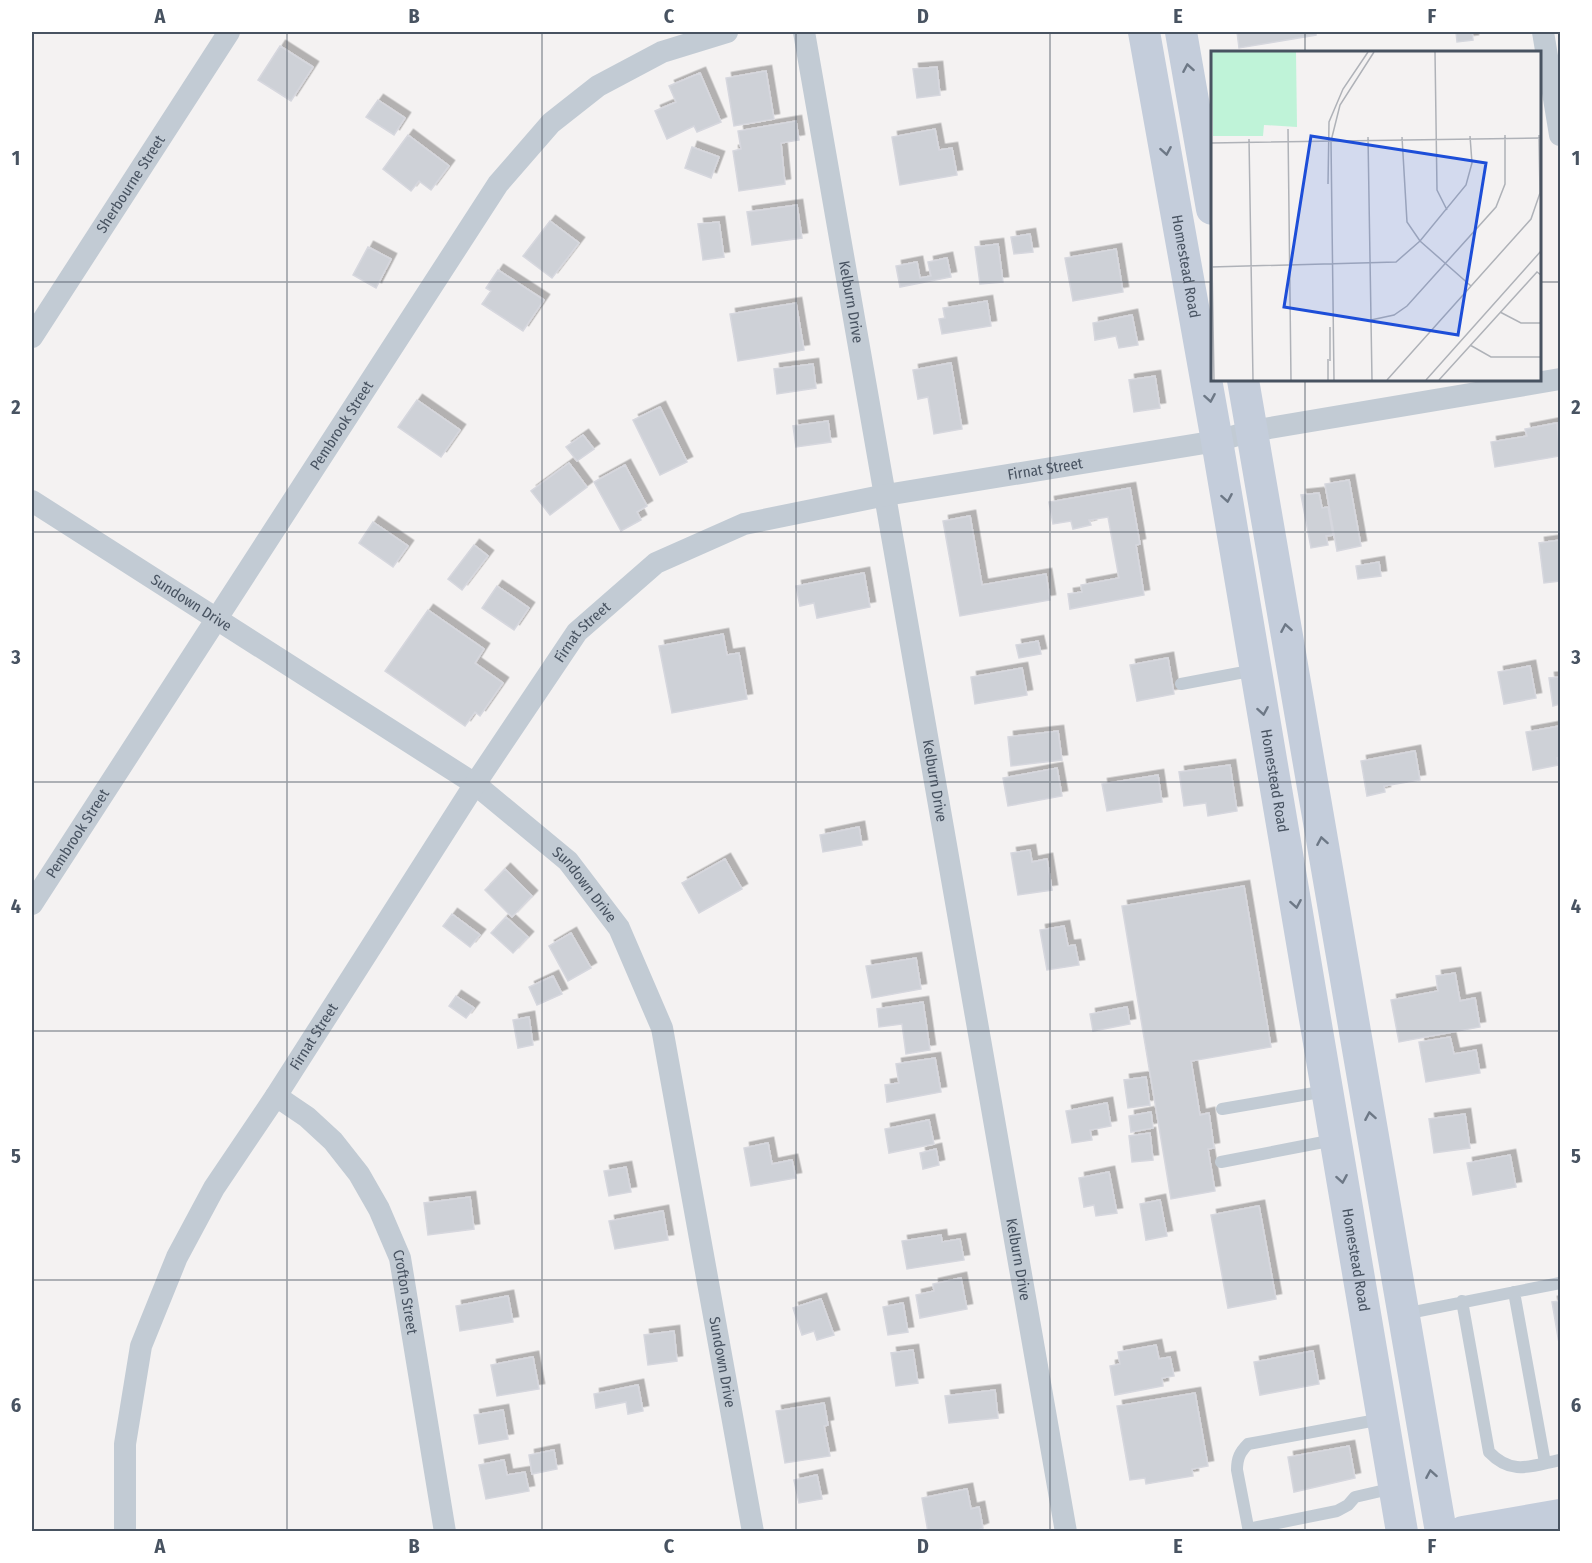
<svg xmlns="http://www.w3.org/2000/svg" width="1592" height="1563" font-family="'Fira Sans Condensed',sans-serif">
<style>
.building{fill:#ced1d7;stroke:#d6d7de;stroke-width:1.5;filter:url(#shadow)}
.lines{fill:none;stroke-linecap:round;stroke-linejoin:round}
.service{stroke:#c2cbd4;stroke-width:12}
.minor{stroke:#c2cbd4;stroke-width:22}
.secondary{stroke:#c4cddb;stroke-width:32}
.oneway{stroke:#6d7886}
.grid{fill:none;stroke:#485361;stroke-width:1.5;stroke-opacity:0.55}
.labels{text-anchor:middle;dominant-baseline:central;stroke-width:5;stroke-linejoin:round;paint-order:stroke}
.street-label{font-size:15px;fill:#485361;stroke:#fff}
.inset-road{fill:none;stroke:#afb2b8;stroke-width:1.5}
.view{fill:#1d4ed8;fill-opacity:0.15;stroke:#1d4ed8;stroke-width:3}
.inset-edge{fill:none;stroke:#485361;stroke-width:3}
.neatline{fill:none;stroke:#485361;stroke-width:2}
.grid-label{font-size:20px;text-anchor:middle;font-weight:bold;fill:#485361}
</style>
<defs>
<filter id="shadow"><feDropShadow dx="5.5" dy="-5.5" stdDeviation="0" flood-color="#0004"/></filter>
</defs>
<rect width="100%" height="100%" fill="#f4f2f2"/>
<path class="building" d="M 1237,32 L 1316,32 L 1316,35 L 1239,48 Z
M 1456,32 L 1472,32 L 1473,40 L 1457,42 Z
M 280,46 L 313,67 L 291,101 L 258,80 Z
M 937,67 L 940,95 L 917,98 L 913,69 Z
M 766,71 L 774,119 L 734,126 L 726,78 Z
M 700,73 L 721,122 L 697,132 L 694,126 L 667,139 L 655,111 L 676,102 L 669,86 Z
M 378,100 L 405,118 L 394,135 L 366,117 Z
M 796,121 L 799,140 L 781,143 L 785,184 L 739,191 L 733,151 L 741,149 L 738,131 Z
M 935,129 L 939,150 L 952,148 L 957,175 L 900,185 L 892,137 Z
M 408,135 L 449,166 L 431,190 L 419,181 L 411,191 L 383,169 Z
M 692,147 L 719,157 L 711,178 L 685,168 Z
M 797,205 L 802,238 L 752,245 L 747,212 Z
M 550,221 L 579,243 L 552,278 L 523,256 Z
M 719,222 L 724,257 L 703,260 L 698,224 Z
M 1030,234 L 1033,252 L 1014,254 L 1011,237 Z
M 998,244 L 1003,282 L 980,284 L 975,247 Z
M 368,247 L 391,259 L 376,288 L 353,275 Z
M 1116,249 L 1123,292 L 1073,301 L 1065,258 Z
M 947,258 L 951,277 L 900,287 L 896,266 L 917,262 L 920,278 L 931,276 L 928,262 Z
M 498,270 L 544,300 L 523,331 L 482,304 L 491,291 L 486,288 Z
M 987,301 L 991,326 L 942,334 L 939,319 L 945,318 L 943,308 Z
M 796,303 L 804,350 L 738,361 L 730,314 Z
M 1132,315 L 1138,345 L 1119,348 L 1116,336 L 1095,340 L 1093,323 Z
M 951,363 L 962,429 L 934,434 L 928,397 L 918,399 L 913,370 Z
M 813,364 L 816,388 L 777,394 L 774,369 Z
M 1155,376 L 1160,408 L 1134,412 L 1129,380 Z
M 417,400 L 460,430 L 441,457 L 398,427 Z
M 660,407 L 687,462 L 660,475 L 633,420 Z
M 828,421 L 831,442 L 796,447 L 793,426 Z
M 1557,423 L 1560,456 L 1495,467 L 1491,442 L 1527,436 L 1525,429 Z
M 583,435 L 594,449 L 577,461 L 566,447 Z
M 569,463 L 587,487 L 550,515 L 531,491 Z
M 625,465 L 647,506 L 637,512 L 641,520 L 621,531 L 594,482 Z
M 1349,480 L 1361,546 L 1337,551 L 1325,484 Z
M 1130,488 L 1140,544 L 1136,545 L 1144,595 L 1070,609 L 1068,594 L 1082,592 L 1081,585 L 1119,578 L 1108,517 L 1089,520 L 1091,525 L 1073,529 L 1071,521 L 1053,524 L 1049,502 Z
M 1319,493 L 1322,508 L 1328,507 L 1333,535 L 1326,536 L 1328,545 L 1311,548 L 1301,495 Z
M 970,516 L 982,585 L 1046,574 L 1050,600 L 960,616 L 943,521 Z
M 373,522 L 408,546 L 393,567 L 359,543 Z
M 1560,540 L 1560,581 L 1544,583 L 1539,543 Z
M 474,545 L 488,556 L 462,590 L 448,579 Z
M 1379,562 L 1381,576 L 1358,579 L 1356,566 Z
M 864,573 L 870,607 L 817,618 L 814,603 L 800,606 L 796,586 Z
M 497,586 L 529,608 L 514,630 L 482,608 Z
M 428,610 L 484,649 L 475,663 L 503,683 L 480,716 L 475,712 L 465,726 L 385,671 Z
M 723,634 L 727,655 L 739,653 L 747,699 L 672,713 L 659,646 Z
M 1038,641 L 1041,654 L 1019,658 L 1016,645 Z
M 1168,658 L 1174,694 L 1137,701 L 1130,665 Z
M 1530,666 L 1536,698 L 1504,704 L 1498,672 Z
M 1022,668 L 1027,695 L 975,704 L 971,677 Z
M 1560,677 L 1560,704 L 1553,706 L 1549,678 Z
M 1560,726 L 1560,757 L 1557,758 L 1559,765 L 1533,770 L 1526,732 Z
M 1058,731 L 1062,760 L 1011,766 L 1008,737 Z
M 1415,751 L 1420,780 L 1384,786 L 1385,792 L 1367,796 L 1361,761 Z
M 1230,765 L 1237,811 L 1208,816 L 1206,803 L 1184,806 L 1179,772 Z
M 1057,768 L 1062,796 L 1008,806 L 1003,778 Z
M 1158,775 L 1162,802 L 1107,811 L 1102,784 Z
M 859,827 L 862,845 L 823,852 L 820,835 Z
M 1030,850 L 1032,862 L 1047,859 L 1052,890 L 1018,895 L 1011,853 Z
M 725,859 L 742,889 L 699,913 L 682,883 Z
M 505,869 L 532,896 L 512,917 L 485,890 Z
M 1244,886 L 1271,1047 L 1191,1061 L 1200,1115 L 1209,1113 L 1214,1148 L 1208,1149 L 1215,1191 L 1171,1199 L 1122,906 Z
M 452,914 L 480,935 L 470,947 L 443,926 Z
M 506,917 L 528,937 L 513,953 L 491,933 Z
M 1064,926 L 1068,946 L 1075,945 L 1079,965 L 1047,970 L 1040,930 Z
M 571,933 L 591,968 L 568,981 L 549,946 Z
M 916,958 L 921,989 L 872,998 L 866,966 Z
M 1455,973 L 1460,1001 L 1475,998 L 1480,1027 L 1399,1042 L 1391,1000 L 1438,991 L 1436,976 Z
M 553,976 L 562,994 L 537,1005 L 529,987 Z
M 456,996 L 474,1008 L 466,1018 L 449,1006 Z
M 923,1002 L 930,1050 L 906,1054 L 902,1024 L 879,1027 L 877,1009 Z
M 1127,1007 L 1130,1024 L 1093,1031 L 1090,1014 Z
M 529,1017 L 533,1045 L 518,1048 L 513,1020 Z
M 1450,1037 L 1454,1054 L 1476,1050 L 1480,1073 L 1426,1082 L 1419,1042 Z
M 935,1058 L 941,1092 L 887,1102 L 885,1085 L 899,1083 L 896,1064 Z
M 1146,1077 L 1150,1105 L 1128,1108 L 1124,1080 Z
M 1107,1103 L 1111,1126 L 1090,1130 L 1092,1140 L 1072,1143 L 1066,1111 Z
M 1151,1112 L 1153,1128 L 1131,1132 L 1129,1116 Z
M 1465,1114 L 1470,1148 L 1434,1153 L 1429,1119 Z
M 929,1120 L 934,1144 L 889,1153 L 885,1129 Z
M 1150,1133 L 1153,1160 L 1132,1162 L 1129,1136 Z
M 768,1143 L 772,1164 L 792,1160 L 796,1178 L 751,1186 L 744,1148 Z
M 936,1149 L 939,1165 L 923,1169 L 920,1153 Z
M 1510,1155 L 1516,1187 L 1473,1195 L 1467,1163 Z
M 626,1167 L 631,1192 L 609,1196 L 604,1171 Z
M 1109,1172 L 1117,1213 L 1096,1216 L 1094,1205 L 1084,1207 L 1079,1178 Z
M 470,1197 L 474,1229 L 428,1235 L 424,1203 Z
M 1160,1200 L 1167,1236 L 1146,1240 L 1140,1204 Z
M 1259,1206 L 1276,1299 L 1228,1308 L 1211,1215 Z
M 663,1211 L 668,1240 L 615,1249 L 609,1221 Z
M 941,1235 L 942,1242 L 960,1239 L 964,1260 L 907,1269 L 902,1241 Z
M 961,1278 L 967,1309 L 920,1318 L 916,1295 L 934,1291 L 933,1284 Z
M 508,1296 L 513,1322 L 460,1331 L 456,1306 Z
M 821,1299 L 834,1335 L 817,1340 L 814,1331 L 802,1335 L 793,1308 Z
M 1560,1301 L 1560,1349 L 1552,1302 Z
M 903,1303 L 908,1332 L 888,1335 L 883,1307 Z
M 674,1331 L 677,1361 L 648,1365 L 644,1335 Z
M 1156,1345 L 1159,1359 L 1170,1357 L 1174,1376 L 1162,1378 L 1163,1386 L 1115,1395 L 1110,1366 L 1120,1364 L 1118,1352 Z
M 913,1350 L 918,1383 L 896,1386 L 891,1353 Z
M 1313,1351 L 1319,1384 L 1260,1395 L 1254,1362 Z
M 533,1357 L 539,1389 L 497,1396 L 491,1365 Z
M 638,1385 L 643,1411 L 628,1414 L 626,1402 L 596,1408 L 594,1394 Z
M 995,1390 L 998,1418 L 949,1423 L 945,1396 Z
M 1195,1393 L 1208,1466 L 1192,1469 L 1193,1476 L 1146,1484 L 1145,1478 L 1130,1480 L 1117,1406 Z
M 824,1403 L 828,1425 L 824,1426 L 830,1456 L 785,1463 L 776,1411 Z
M 503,1410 L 508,1439 L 479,1444 L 474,1415 Z
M 1349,1446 L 1355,1478 L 1294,1492 L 1288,1457 Z
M 554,1450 L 557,1469 L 532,1474 L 529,1455 Z
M 504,1460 L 507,1475 L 525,1472 L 529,1491 L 486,1499 L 479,1465 Z
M 817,1475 L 822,1499 L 799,1503 L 794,1480 Z
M 967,1489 L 971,1509 L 979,1507 L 983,1528 L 973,1532 L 928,1532 L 922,1498 Z"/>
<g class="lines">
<path class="service" d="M 1181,684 L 1255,670
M 1222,1109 L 1326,1091
M 1221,1162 L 1334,1140
M 1514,1292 L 1545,1463
M 1462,1301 L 1489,1452 C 1512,1476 1531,1466 1560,1460
M 1404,1314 L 1560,1283
M 1248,1529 L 1337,1511 L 1348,1505 L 1355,1497 L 1394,1488
M 1249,1532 L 1237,1470 C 1237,1458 1240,1452 1248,1444 L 1382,1419"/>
<g class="minor">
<path id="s1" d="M 804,32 L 1066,1532"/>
<path d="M 1543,32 L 1560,135"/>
<path id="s2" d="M 32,337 L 229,32"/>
<path id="s3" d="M 32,501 L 475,784 L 568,861 L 619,928 L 662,1028 L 753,1532"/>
<path id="s4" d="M 32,904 L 498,184 L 551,123 L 598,86 L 662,52 L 727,32"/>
<path id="s5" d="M 276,1096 L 307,1117 L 333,1141 L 359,1174 L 379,1209 L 400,1258 L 445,1532"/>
<path id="s6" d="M 125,1532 L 125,1444 L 141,1346 L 177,1257 L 214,1188 L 276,1096 L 475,784 L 577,632 L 656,563 L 744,524 L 886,495 L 1217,441 L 1252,431 L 1560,379"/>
</g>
<g class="secondary">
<path id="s7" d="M 1144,32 L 1217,441 L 1402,1532"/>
<path d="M 1181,32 L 1212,209"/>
<path d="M 1243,380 L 1441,1532"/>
<path d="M 1463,1532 L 1560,1515"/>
</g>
</g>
<defs><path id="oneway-chevron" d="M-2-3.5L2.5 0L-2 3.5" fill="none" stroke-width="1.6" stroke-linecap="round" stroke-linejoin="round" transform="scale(1.5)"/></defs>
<g class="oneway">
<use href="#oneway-chevron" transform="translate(1188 68) rotate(-100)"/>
<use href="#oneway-chevron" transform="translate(1166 151) rotate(80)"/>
<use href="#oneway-chevron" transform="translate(1210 398) rotate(80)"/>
<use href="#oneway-chevron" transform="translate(1227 498) rotate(80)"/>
<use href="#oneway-chevron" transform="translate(1286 628) rotate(-100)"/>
<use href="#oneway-chevron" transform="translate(1263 711) rotate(80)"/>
<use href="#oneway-chevron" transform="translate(1322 841) rotate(-100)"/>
<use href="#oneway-chevron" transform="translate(1296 904) rotate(80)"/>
<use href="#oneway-chevron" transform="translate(1370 1116) rotate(-100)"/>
<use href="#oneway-chevron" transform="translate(1342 1179) rotate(80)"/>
<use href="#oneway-chevron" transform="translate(1431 1474) rotate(-100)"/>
</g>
<path class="grid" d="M 287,32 L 287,1532M 542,32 L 542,1532M 796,32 L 796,1532M 1050,32 L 1050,1532M 1305,32 L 1305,52M 32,282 L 1212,282M 1540,282 L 1560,282M 1305,380 L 1305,1532M 32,532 L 1560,532M 32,782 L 1560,782M 32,1031 L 1560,1031M 32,1280 L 1560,1280"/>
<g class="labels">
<g class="street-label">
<text stroke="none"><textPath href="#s2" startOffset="182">Sherbourne Street</textPath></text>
<text stroke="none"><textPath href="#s7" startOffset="238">Homestead Road</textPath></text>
<text stroke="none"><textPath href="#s1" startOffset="274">Kelburn Drive</textPath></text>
<text stroke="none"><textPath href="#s4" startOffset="570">Pembrook Street</textPath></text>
<text stroke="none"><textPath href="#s6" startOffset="1533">Firnat Street</textPath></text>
<text stroke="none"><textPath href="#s3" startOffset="189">Sundown Drive</textPath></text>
<text stroke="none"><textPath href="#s6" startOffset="1029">Firnat Street</textPath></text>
<text stroke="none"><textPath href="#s1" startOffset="760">Kelburn Drive</textPath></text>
<text stroke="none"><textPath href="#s7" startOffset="760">Homestead Road</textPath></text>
<text stroke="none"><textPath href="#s4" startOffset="84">Pembrook Street</textPath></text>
<text stroke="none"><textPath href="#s3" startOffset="675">Sundown Drive</textPath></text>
<text stroke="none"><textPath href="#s6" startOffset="543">Firnat Street</textPath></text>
<text stroke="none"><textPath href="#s1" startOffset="1246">Kelburn Drive</textPath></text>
<text stroke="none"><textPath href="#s7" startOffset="1246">Homestead Road</textPath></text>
<text stroke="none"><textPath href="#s5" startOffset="243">Crofton Street</textPath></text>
<text stroke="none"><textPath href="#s3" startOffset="1179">Sundown Drive</textPath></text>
</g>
</g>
<g transform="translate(1211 51)">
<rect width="330" height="330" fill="#f4f2f2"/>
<path d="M 0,1 L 85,1 L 86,76 L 53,74 L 52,85 L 2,85 Z" fill="#bff3d8"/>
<path class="inset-road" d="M 224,1 L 226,139 L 236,159M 77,78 L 80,329M 157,86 L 161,329M 191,86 L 196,171 L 209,190 L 260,235M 38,88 L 42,329M 0,92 L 330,87M 117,133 L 118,71 L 132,38 L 157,1M 0,156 L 3,329M 0,216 L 185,211 L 209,190 L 255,134 L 261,112 L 259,85M 289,261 L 310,272 L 330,272M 160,269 L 183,264 L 196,255 L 285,156 L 294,133 L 294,84M 119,276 L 119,310M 259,294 L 280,306 L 330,306M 117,329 L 117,308M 123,329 L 120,90 L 129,54 L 163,1M 176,329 L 320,168 L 329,142 L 328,84M 215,329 L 330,200M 228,329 L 326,221 L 330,224"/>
<path class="view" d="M 100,85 L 275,112 L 247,284 L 73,256 Z"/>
<rect width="330" height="330" class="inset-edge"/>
</g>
<rect width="1592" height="1563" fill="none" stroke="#ffffff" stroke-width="66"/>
<rect x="33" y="33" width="1526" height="1497" class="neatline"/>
<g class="grid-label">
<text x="160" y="23">A</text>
<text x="414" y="23">B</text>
<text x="669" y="23">C</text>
<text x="923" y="23">D</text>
<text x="1178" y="23">E</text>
<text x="1432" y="23">F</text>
<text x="16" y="165">1</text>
<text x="1576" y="165">1</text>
<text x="16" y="414">2</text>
<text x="1576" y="414">2</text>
<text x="16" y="664">3</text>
<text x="1576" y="664">3</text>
<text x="16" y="913">4</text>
<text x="1576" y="913">4</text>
<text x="16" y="1163">5</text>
<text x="1576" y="1163">5</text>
<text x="16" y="1412">6</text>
<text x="1576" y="1412">6</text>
<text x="160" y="1553">A</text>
<text x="414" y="1553">B</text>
<text x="669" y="1553">C</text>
<text x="923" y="1553">D</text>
<text x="1178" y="1553">E</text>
<text x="1432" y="1553">F</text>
</g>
</svg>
